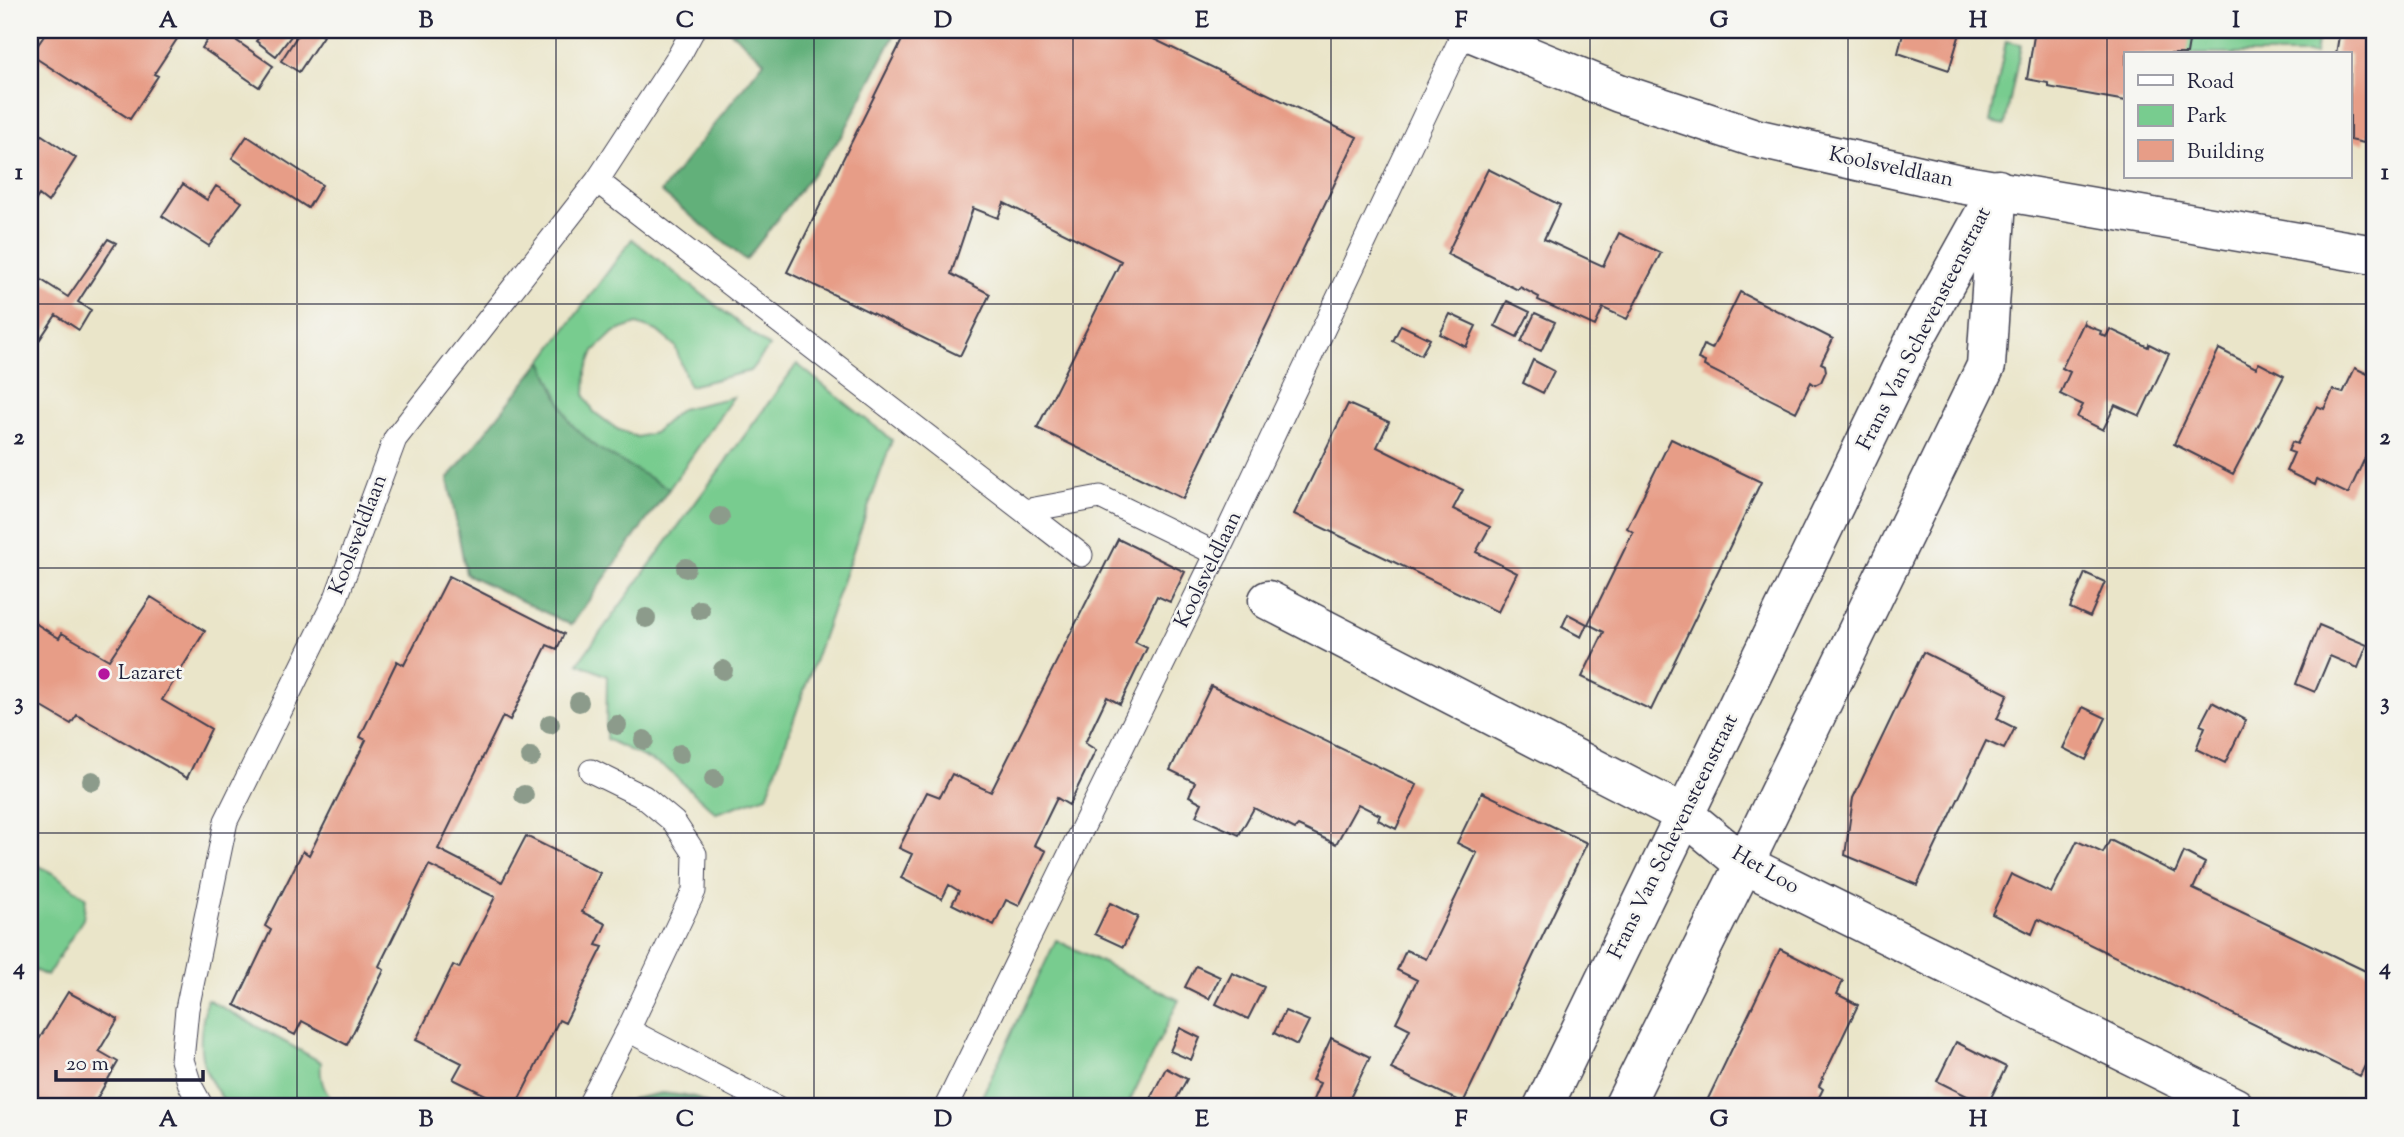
<svg xmlns="http://www.w3.org/2000/svg" width="2404" height="1137" font-family="'Sorts Mill Goudy',serif">
<style>
.green{fill:#78cc8f;stroke:#4d7765;stroke-width:2}
.forest{fill:#62b07a;stroke:#42695a;stroke-width:2}
.building{fill:#e79d87}
.lines{fill:none;stroke-linecap:round;stroke-linejoin:round}
.lane-casing{stroke:#403f50;stroke-width:25}
.street-casing{stroke:#403f50;stroke-width:41}
.lane{stroke:#fff;stroke-width:23}
.street{stroke:#fff;stroke-width:38}
.tree{fill:#8c9b8b}
.grid{fill:none;stroke:#22223b;stroke-width:2;stroke-opacity:0.55}
.poi-dot{fill:#b5179e;stroke:#f6f6f2;stroke-width:2.5}
.labels{text-anchor:middle;dominant-baseline:central;stroke-width:5;stroke-linejoin:round;paint-order:stroke}
.street-label{font-size:21px;fill:#22223b;stroke:#f6f6f2}
.poi-label{font-size:21px;fill:#22223b;stroke:#f6f6f2;text-anchor:start}
.neatline{fill:none;stroke:#22223b;stroke-width:2.5}
.grid-label{font-size:23px;text-anchor:middle;font-weight:bold;fill:#22223b}
</style>
<rect width="100%" height="100%" fill="#f6f6f2"/>
<filter id="ink" filterUnits="userSpaceOnUse"><feTurbulence type="fractalNoise" baseFrequency=".0143" numOctaves="2"/><feDisplacementMap in="SourceGraphic" scale="14" xChannelSelector="R" yChannelSelector="G"/><feConvolveMatrix kernelMatrix="1 2 1 2 8 2 1 2 1" color-interpolation-filters="sRGB"/></filter>
<filter id="wash" filterUnits="userSpaceOnUse"><feTurbulence type="fractalNoise" baseFrequency=".00686" numOctaves="4" result="noise"/><feDisplacementMap in="SourceGraphic" scale="28" xChannelSelector="R" yChannelSelector="G"/><feGaussianBlur stdDeviation="1.57" result="paint"/><feColorMatrix in="noise" values="0 0 0 0 0 0 0 0 0 0 0 0 0 0 0 0 0 1.4 0 .05"/><feComposite in="paint" operator="in"/></filter>
<g filter="url(#wash)">
<rect width="100%" height="100%" fill="#eae5c9"/>
<path class="green" d="M 2185,30 L 2319,30 L 2315,54 L 2181,54 Z
M 2006,41 L 2021,44 L 2005,125 L 1990,122 Z
M 632,239 L 769,347 L 750,371 L 689,386 L 675,346 L 657,331 L 637,324 L 614,332 L 594,351 L 586,372 L 585,396 L 594,412 L 617,429 L 637,437 L 654,433 L 681,409 L 733,397 L 669,489 C 639,472 588,451 569,421 C 557,403 551,380 542,361 Z
M 797,364 L 892,440 L 767,796 L 716,813 L 666,768 L 606,739 L 607,676 L 578,663 Z
M 30,861 L 56,875 L 86,898 L 83,919 L 47,976 L 30,968 Z
M 1056,940 L 1179,1000 L 1127,1107 L 977,1107 Z
M 207,999 L 321,1062 C 319,1080 325,1100 344,1107 L 229,1107 C 197,1067 196,1049 207,999 Z"/>
<path class="forest" d="M 729,30 L 897,30 L 843,134 L 746,260 L 661,192 L 764,61 Z
M 542,361 L 570,423 L 596,447 L 669,489 L 571,625 L 466,574 L 448,479 Z
M 662,1093 L 695,1097 L 712,1107 L 621,1107 L 632,1099 Z"/>
<g id="blocks">
<path class="building" d="M 48,30 L 183,30 L 154,74 L 158,76 L 130,119 L 31,55 Z
M 214,30 L 221,30 L 273,66 L 259,87 L 202,48 Z
M 265,30 L 290,30 L 294,32 L 276,56 L 256,41 Z
M 301,30 L 314,30 L 323,36 L 299,72 L 281,61 Z
M 907,30 L 1135,30 L 1357,137 L 1183,499 L 1037,428 L 1121,261 L 1004,203 L 998,218 L 973,208 L 951,274 L 990,294 L 960,356 L 787,272 Z
M 1904,30 L 1961,30 L 1949,70 L 1898,53 Z
M 2035,30 L 2191,30 L 2187,54 L 2126,54 L 2126,101 L 2048,87 L 2048,83 L 2027,79 Z
M 2340,30 L 2374,30 L 2374,137 L 2365,136 L 2364,143 L 2350,140 L 2350,54 L 2336,54 Z
M 30,127 L 76,158 L 48,202 L 39,195 L 30,209 Z
M 247,136 L 322,185 L 308,208 L 232,158 Z
M 1488,169 L 1560,205 L 1544,239 L 1603,266 L 1619,233 L 1661,253 L 1627,319 L 1603,308 L 1595,326 L 1538,300 L 1539,297 L 1520,287 L 1518,290 L 1447,254 Z
M 183,184 L 207,200 L 216,186 L 242,202 L 209,246 L 162,216 Z
M 108,239 L 116,243 L 78,302 L 91,310 L 79,330 L 56,315 L 36,345 L 30,341 L 30,285 L 35,276 L 68,297 Z
M 1740,292 L 1833,339 L 1821,363 L 1825,365 L 1826,371 L 1821,382 L 1815,385 L 1811,382 L 1796,412 L 1704,366 L 1705,362 L 1698,359 L 1704,345 L 1712,349 Z
M 1507,301 L 1530,312 L 1517,337 L 1495,326 Z
M 1535,313 L 1555,322 L 1541,351 L 1521,342 Z
M 1450,314 L 1476,326 L 1466,347 L 1440,334 Z
M 2084,322 L 2085,325 L 2101,331 L 2100,334 L 2106,337 L 2110,329 L 2148,347 L 2149,344 L 2169,354 L 2140,416 L 2115,405 L 2103,430 L 2077,417 L 2083,405 L 2060,394 L 2070,372 L 2062,368 Z
M 1401,325 L 1430,339 L 1421,355 L 1393,341 Z
M 2219,349 L 2256,368 L 2259,363 L 2284,376 L 2233,474 L 2174,444 Z
M 1533,360 L 1554,371 L 1543,393 L 1523,383 Z
M 2355,368 L 2374,377 L 2374,439 L 2348,494 L 2317,479 L 2315,485 L 2286,471 L 2294,453 L 2288,451 L 2292,442 L 2297,444 L 2317,406 L 2324,409 L 2333,390 L 2343,393 Z
M 1348,404 L 1389,422 L 1377,447 L 1463,490 L 1453,509 L 1490,527 L 1476,552 L 1517,573 L 1498,612 L 1294,514 Z
M 1671,439 L 1761,482 L 1651,710 L 1582,677 L 1604,632 L 1588,624 L 1633,532 L 1627,528 Z
M 1118,539 L 1185,572 L 1170,602 L 1157,596 L 1135,642 L 1147,648 L 1120,704 L 1107,697 L 1085,743 L 1096,750 L 1069,805 L 1057,798 L 1034,845 L 1046,851 L 1019,906 L 1006,900 L 994,925 L 952,904 L 959,891 L 949,885 L 942,899 L 901,878 L 912,854 L 899,848 L 927,792 L 940,797 L 952,774 L 991,792 Z
M 2085,573 L 2105,582 L 2090,617 L 2070,608 Z
M 449,576 L 564,634 L 557,649 L 547,645 L 510,720 L 503,716 L 438,849 L 502,882 L 526,836 L 600,873 L 582,912 L 606,924 L 596,945 L 603,947 L 565,1023 L 559,1020 L 515,1107 L 510,1107 L 453,1079 L 462,1063 L 416,1040 L 453,965 L 459,968 L 495,897 L 429,865 L 379,966 L 384,970 L 347,1045 L 302,1021 L 295,1035 L 235,1005 L 271,930 L 265,926 L 303,851 L 309,855 L 366,740 L 360,737 L 397,661 L 404,665 Z
M 151,597 L 205,631 L 162,700 L 211,729 L 187,778 L 77,715 L 71,724 L 30,700 L 30,620 L 59,638 L 62,633 L 109,660 Z
M 1568,614 L 1587,624 L 1581,637 L 1562,627 Z
M 2319,625 L 2367,645 L 2358,668 L 2330,656 L 2315,692 L 2296,684 Z
M 1923,652 L 2008,694 L 1997,719 L 2015,728 L 2004,749 L 1986,741 L 1917,885 L 1845,855 L 1853,798 Z
M 1211,686 L 1417,785 L 1396,829 L 1378,820 L 1380,815 L 1358,804 L 1336,844 L 1298,826 L 1295,829 L 1254,808 L 1239,835 L 1196,816 L 1202,803 L 1189,796 L 1195,782 L 1170,770 Z
M 2212,702 L 2246,720 L 2225,763 L 2196,749 L 2205,727 L 2200,725 Z
M 2083,707 L 2106,718 L 2086,760 L 2063,748 Z
M 1482,792 L 1587,843 L 1463,1103 L 1391,1069 L 1410,1029 L 1396,1022 L 1417,980 L 1397,970 L 1406,950 L 1426,959 L 1477,853 L 1457,843 Z
M 2110,840 L 2175,873 L 2184,852 L 2205,863 L 2193,889 L 2374,975 L 2374,1047 L 2360,1076 L 2038,919 L 2032,934 L 1992,914 L 2011,874 L 2051,893 L 2077,841 L 2103,853 Z
M 1110,903 L 1138,917 L 1123,947 L 1095,934 Z
M 1780,949 L 1843,981 L 1837,994 L 1858,1005 L 1819,1086 L 1823,1089 L 1814,1107 L 1704,1107 Z
M 1196,966 L 1220,977 L 1209,999 L 1185,987 Z
M 1232,973 L 1264,987 L 1248,1019 L 1216,1004 Z
M 68,992 L 118,1019 L 99,1051 L 118,1062 L 92,1107 L 30,1107 L 30,1054 Z
M 1285,1011 L 1309,1021 L 1297,1045 L 1274,1033 Z
M 1180,1028 L 1200,1038 L 1191,1060 L 1170,1051 Z
M 1331,1038 L 1370,1057 L 1350,1098 L 1369,1107 L 1310,1107 L 1320,1083 L 1312,1080 Z
M 1956,1042 L 2006,1067 L 1987,1106 L 1937,1081 Z
M 1166,1068 L 1187,1079 L 1172,1107 L 1151,1097 Z"/>
</g>
</g>
<g filter="url(#ink)">
<use href="#blocks" fill-opacity="0" stroke="#403f50" stroke-width="2"/>
<g class="lines">
<defs>
<path id="lane" d="M 597,181 L 1081,555
M 1024,511 L 1100,497 L 1217,554
M 628,1030 L 776,1107
M 202,1107 L 190,1085 L 182,1060 L 187,1009 L 226,821 L 336,598 L 395,439 L 597,181 L 680,54 L 693,30
M 588,1107 L 628,1030 L 694,891 L 695,854 L 674,822 L 644,797 L 591,771
M 946,1107 L 1224,539 L 1465,30"/>
<path id="street" d="M 1465,30 L 1619,93 L 1755,138 L 1960,184 L 2374,255
M 1268,600 L 1685,815 L 1744,864 L 2235,1107
M 1543,1107 L 1917,335 L 1998,189
M 1623,1107 L 1744,864 L 1986,366 L 1997,200"/>
</defs>
<use href="#lane" class="lane-casing"/>
<use href="#street" class="street-casing"/>
<use href="#lane" class="lane"/>
<use href="#street" class="street"/>
</g>
<g class="tree">
<circle cx="720" cy="517" r="10"/>
<circle cx="686" cy="568" r="10"/>
<circle cx="700" cy="610" r="10"/>
<circle cx="646" cy="618" r="10"/>
<circle cx="723" cy="670" r="10"/>
<circle cx="579" cy="702" r="10"/>
<circle cx="550" cy="724" r="10"/>
<circle cx="617" cy="725" r="10"/>
<circle cx="644" cy="740" r="10"/>
<circle cx="680" cy="754" r="10"/>
<circle cx="531" cy="757" r="10"/>
<circle cx="714" cy="779" r="10"/>
<circle cx="92" cy="781" r="10"/>
<circle cx="524" cy="795" r="10"/>
</g>
</g>
<path class="grid" d="M 297,30 L 297,1107M 556,30 L 556,1107M 814,30 L 814,1107M 1073,30 L 1073,1107M 1331,30 L 1331,1107M 1590,30 L 1590,1107M 1848,30 L 1848,1107M 2107,30 L 2107,1107M 30,304 L 2374,304M 30,568 L 2374,568M 30,833 L 2374,833"/>
<circle class="poi-dot" cx="104" cy="674" r="7"/>
<g class="labels">
<g class="street-label">
<text transform="translate(1891 168) rotate(12)">Koolsveldlaan</text>
<text transform="translate(1925 329) rotate(-63)">Frans Van Schevensteenstraat</text>
<text transform="translate(359 535) rotate(-69)">Koolsveldlaan</text>
<text transform="translate(1209 570) rotate(-64)">Koolsveldlaan</text>
<text transform="translate(1674 837) rotate(-64)">Frans Van Schevensteenstraat</text>
<text transform="translate(1765 871) rotate(30)">Het Loo</text>
</g>
<g class="poi-label">
<text x="118" y="674">Lazaret</text>
</g>
</g>
<rect width="2404" height="1137" fill="none" stroke="#f6f6f2" stroke-width="77"/>
<rect x="2124" y="52" width="228" height="126" fill="#f6f6f2" stroke="#a1a1a9" stroke-width="2"/>
<rect x="2138" y="75" width="35" height="10" fill="#ffffff" stroke="#a1a1a9" stroke-width="2"/>
<text x="2187" y="88" font-size="21" fill="#22223b">Road</text>
<rect x="2138" y="105" width="35" height="21" fill="#78cc8f" stroke="#a1a1a9" stroke-width="2"/>
<text x="2187" y="122" font-size="21" fill="#22223b">Park</text>
<rect x="2138" y="140" width="35" height="21" fill="#e79d87" stroke="#a1a1a9" stroke-width="2"/>
<text x="2187" y="158" font-size="21" fill="#22223b">Building</text>
<path d="M56 1070v10h147v-10" fill="none" stroke="#22223b" stroke-width="3.5"/>
<text x="66" y="1070" font-size="21" fill="#22223b" stroke="#f6f6f2" stroke-width="5" paint-order="stroke">20 m</text>
<rect x="38" y="38" width="2328" height="1060" class="neatline"/>
<g class="grid-label">
<text x="168" y="27">A</text>
<text x="426" y="27">B</text>
<text x="685" y="27">C</text>
<text x="943" y="27">D</text>
<text x="1202" y="27">E</text>
<text x="1461" y="27">F</text>
<text x="1719" y="27">G</text>
<text x="1978" y="27">H</text>
<text x="2236" y="27">I</text>
<text x="19" y="179">1</text>
<text x="2385" y="179">1</text>
<text x="19" y="444">2</text>
<text x="2385" y="444">2</text>
<text x="19" y="709">3</text>
<text x="2385" y="709">3</text>
<text x="19" y="974">4</text>
<text x="2385" y="974">4</text>
<text x="168" y="1126">A</text>
<text x="426" y="1126">B</text>
<text x="685" y="1126">C</text>
<text x="943" y="1126">D</text>
<text x="1202" y="1126">E</text>
<text x="1461" y="1126">F</text>
<text x="1719" y="1126">G</text>
<text x="1978" y="1126">H</text>
<text x="2236" y="1126">I</text>
</g>
</svg>
